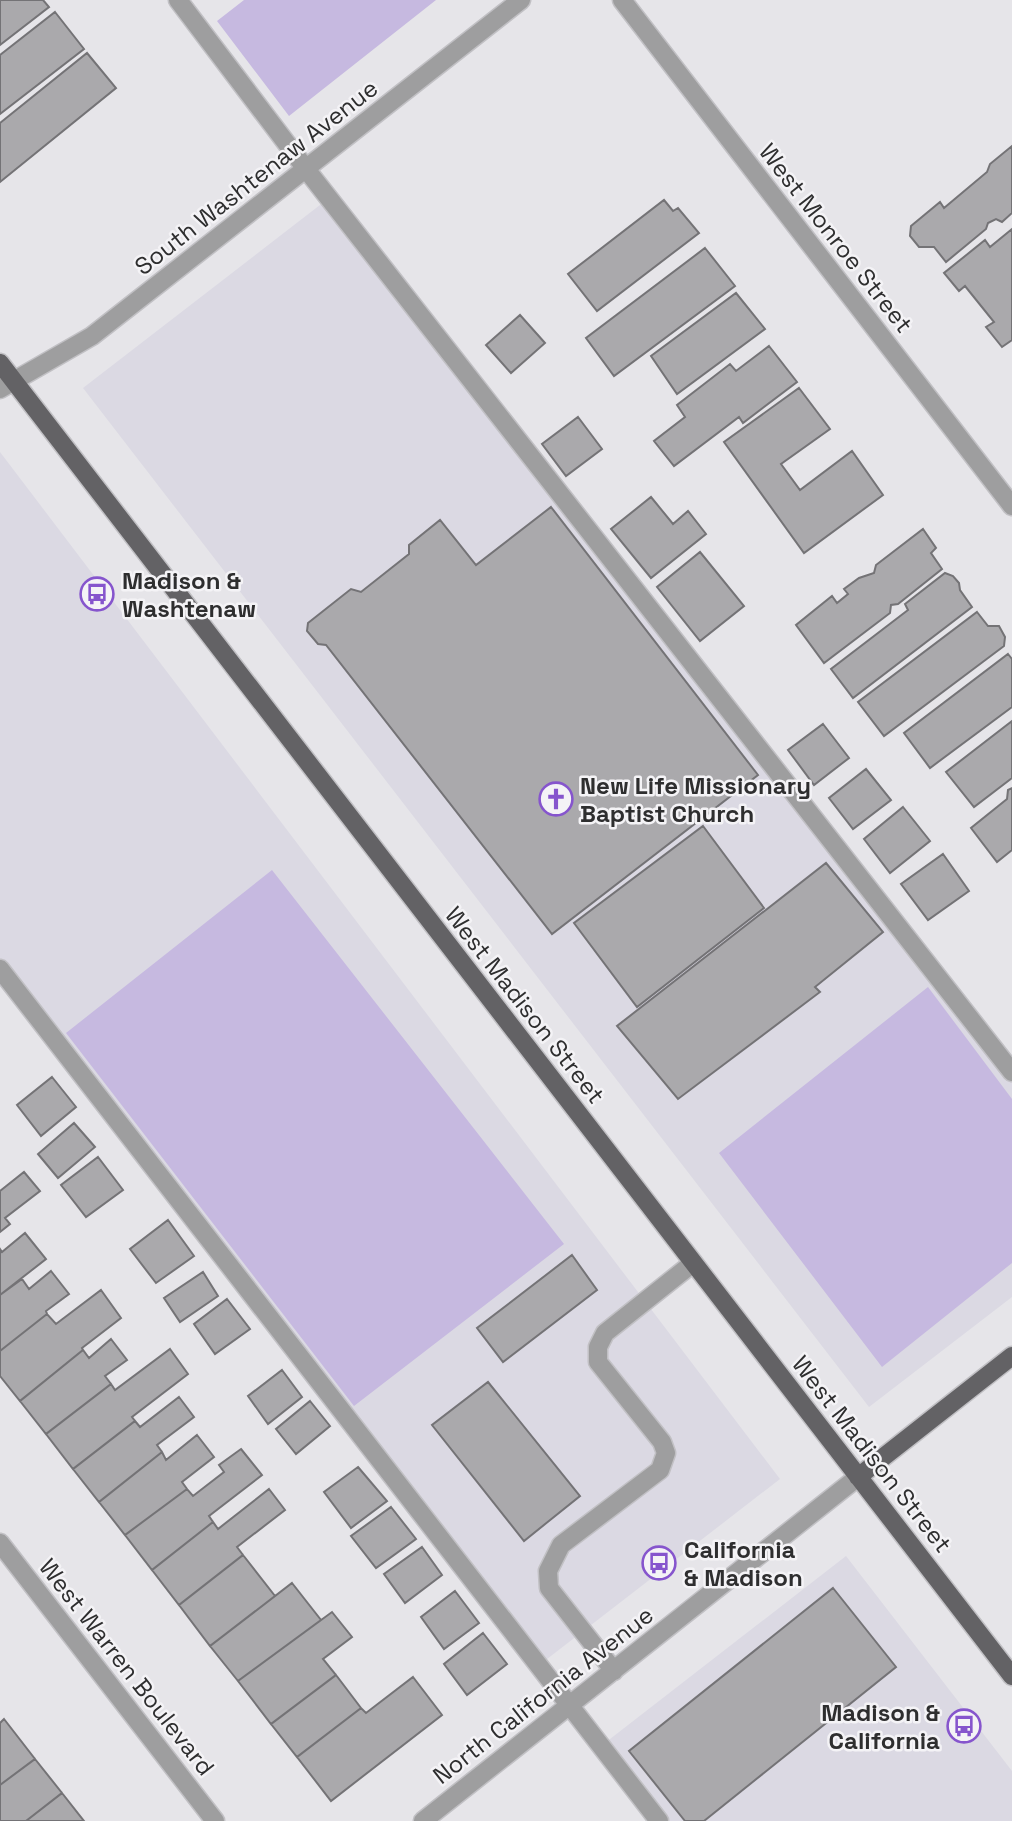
<svg xmlns="http://www.w3.org/2000/svg" width="1012" height="1821" font-family="'Space Grotesk',sans-serif">
<style>
.built{fill:#dbd9e3}
.green{fill:#c6b9e0}
.building{fill:#aaa9ac;stroke:#747376;stroke-width:2}
.lines{fill:none;stroke-linecap:round;stroke-linejoin:round}
.minor-casing{stroke:#c1c0c4;stroke-width:21}
.major-casing{stroke:#c1c0c4;stroke-width:21}
.minor{stroke:#9e9e9f;stroke-width:18}
.major{stroke:#636265;stroke-width:18}
.labels{text-anchor:middle;dominant-baseline:central;stroke-width:5;stroke-linejoin:round;paint-order:stroke}
.street-label{font-size:24px;fill:#2e2e2f;stroke:#f4f3f6}
.poi-label{font-size:24px;font-weight:bold;fill:#2e2e2f;stroke:#f4f3f6;text-anchor:start}
</style>
<rect width="100%" height="100%" fill="#e6e5e9"/>
<path class="built" d="M 329,198 L 1012,1072 L 1012,1297 L 869,1407 L 83,388 Z
M 0,452 L 780,1479 L 538,1666 L 0,969 Z
M 846,1556 L 1012,1771 L 1012,1821 L 659,1821 L 601,1746 Z"/>
<path class="green" d="M 244,0 L 436,0 L 289,116 L 217,21 Z
M 272,870 L 564,1244 L 354,1406 L 66,1033 Z
M 928,987 L 1012,1099 L 1012,1263 L 882,1367 L 719,1153 Z"/>
<path class="building" d="M 0,0 L 43,0 L 49,7 L 0,45 Z
M 55,12 L 84,49 L 0,114 L 0,55 Z
M 87,53 L 116,88 L 0,182 L 0,123 Z
M 1012,146 L 1012,213 L 1002,222 L 996,219 L 988,223 L 986,229 L 946,262 L 934,247 L 919,247 L 910,236 L 911,226 L 940,202 L 944,208 L 987,172 L 990,164 Z
M 664,200 L 673,211 L 678,208 L 699,233 L 597,311 L 568,274 Z
M 1012,229 L 1012,340 L 1002,347 L 986,327 L 994,322 L 965,286 L 959,291 L 944,273 L 985,240 L 990,247 Z
M 705,248 L 735,286 L 614,376 L 586,338 Z
M 736,293 L 765,329 L 677,394 L 651,356 Z
M 520,315 L 545,343 L 511,373 L 486,345 Z
M 769,346 L 797,382 L 743,423 L 739,417 L 674,466 L 654,441 L 685,417 L 677,405 L 730,364 L 736,371 Z
M 799,388 L 830,429 L 781,464 L 800,490 L 852,451 L 883,495 L 804,553 L 724,442 Z
M 578,417 L 602,449 L 566,476 L 542,444 Z
M 651,497 L 673,524 L 688,511 L 706,534 L 651,578 L 611,529 Z
M 551,507 L 758,775 L 552,934 L 326,645 L 318,644 L 307,631 L 308,623 L 351,589 L 361,592 L 409,554 L 409,545 L 440,520 L 476,565 Z
M 923,529 L 936,548 L 931,553 L 942,569 L 898,604 L 891,605 L 890,613 L 824,663 L 796,625 L 832,596 L 837,603 L 848,594 L 844,589 L 859,578 L 874,573 L 876,565 Z
M 700,552 L 744,606 L 700,641 L 657,587 Z
M 945,573 L 953,576 L 959,583 L 960,590 L 972,607 L 853,698 L 831,669 L 908,610 L 905,604 Z
M 977,612 L 988,626 L 999,626 L 1005,637 L 1004,646 L 884,736 L 858,702 Z
M 1008,654 L 1012,659 L 1012,707 L 930,768 L 904,733 Z
M 1012,721 L 1012,778 L 974,807 L 946,772 Z
M 823,724 L 849,758 L 814,785 L 788,750 Z
M 866,769 L 891,800 L 853,829 L 829,798 Z
M 1012,788 L 1012,850 L 997,862 L 971,828 L 1007,799 L 1008,790 Z
M 903,807 L 930,841 L 890,873 L 864,839 Z
M 703,826 L 764,908 L 637,1007 L 574,923 Z
M 943,854 L 969,891 L 928,920 L 901,884 Z
M 826,863 L 883,932 L 815,987 L 820,992 L 678,1099 L 617,1026 Z
M 52,1077 L 76,1107 L 41,1136 L 17,1105 Z
M 74,1123 L 95,1147 L 58,1178 L 38,1154 Z
M 98,1157 L 123,1190 L 86,1217 L 61,1185 Z
M 24,1172 L 40,1191 L 5,1218 L 10,1224 L 0,1232 L 0,1191 Z
M 168,1220 L 194,1256 L 156,1283 L 130,1249 Z
M 25,1233 L 46,1259 L 0,1295 L 0,1249 L 2,1252 Z
M 572,1255 L 597,1290 L 503,1362 L 477,1328 Z
M 51,1271 L 69,1294 L 46,1311 L 47,1314 L 0,1351 L 0,1295 L 22,1279 L 29,1289 Z
M 203,1272 L 218,1296 L 180,1322 L 164,1298 Z
M 101,1290 L 121,1318 L 82,1348 L 83,1350 L 20,1401 L 0,1376 L 0,1351 L 47,1314 L 56,1324 Z
M 227,1299 L 250,1329 L 215,1354 L 194,1324 Z
M 111,1339 L 127,1360 L 105,1376 L 111,1384 L 46,1434 L 20,1401 L 83,1350 L 89,1358 Z
M 170,1349 L 188,1374 L 132,1417 L 135,1421 L 73,1469 L 46,1434 L 111,1384 L 115,1390 Z
M 282,1370 L 302,1397 L 268,1424 L 248,1396 Z
M 488,1382 L 580,1496 L 524,1541 L 432,1425 Z
M 179,1397 L 194,1417 L 157,1445 L 162,1452 L 99,1502 L 73,1469 L 135,1421 L 140,1427 Z
M 310,1401 L 330,1426 L 296,1454 L 276,1429 Z
M 197,1435 L 214,1457 L 182,1482 L 187,1489 L 125,1535 L 99,1502 L 162,1452 L 166,1460 Z
M 241,1449 L 262,1475 L 209,1516 L 213,1522 L 152,1570 L 125,1535 L 187,1489 L 193,1496 L 224,1472 L 219,1465 Z
M 358,1467 L 387,1501 L 351,1528 L 324,1492 Z
M 269,1489 L 285,1510 L 237,1547 L 243,1555 L 179,1605 L 152,1570 L 213,1522 L 218,1529 Z
M 391,1507 L 416,1539 L 376,1568 L 351,1536 Z
M 422,1547 L 442,1575 L 405,1603 L 384,1574 Z
M 243,1555 L 275,1596 L 210,1646 L 179,1605 Z
M 292,1583 L 321,1620 L 238,1681 L 210,1646 Z
M 833,1588 L 896,1667 L 704,1821 L 685,1821 L 629,1751 Z
M 455,1591 L 479,1623 L 444,1649 L 421,1617 Z
M 332,1612 L 352,1637 L 323,1659 L 336,1675 L 271,1724 L 238,1681 Z
M 483,1633 L 507,1664 L 467,1695 L 444,1664 Z
M 336,1675 L 361,1708 L 297,1757 L 271,1724 Z
M 413,1677 L 442,1715 L 331,1801 L 297,1757 L 361,1708 L 366,1713 Z
M 4,1719 L 35,1759 L 0,1785 L 0,1723 Z
M 35,1759 L 62,1793 L 26,1821 L 0,1821 L 0,1785 Z
M 62,1793 L 84,1821 L 26,1821 Z"/>
<g class="lines">
<defs>
<path id="minor" d="M 178,0 L 306,169 L 1012,1072
M 622,0 L 1012,506
M 0,389 L 92,336 L 521,0
M 0,969 L 659,1821
M 0,1543 L 215,1821
M 614,1671 L 549,1588 L 548,1571 L 561,1545 L 660,1470 L 666,1453 L 662,1442 L 598,1362 L 598,1347 L 605,1333 L 693,1263
M 423,1821 L 858,1477"/>
<path id="major" d="M 0,363 L 1012,1676
M 858,1477 L 1012,1356"/>
</defs>
<use href="#minor" class="minor-casing"/>
<use href="#major" class="major-casing"/>
<use href="#minor" class="minor"/>
<use href="#major" class="major"/>
</g>
<defs>
<symbol id="bus-ring" viewBox="-11 -11 22 22"><circle r="9.5" fill="#f4f3f6" stroke="#8655cd" stroke-width="1.5"/><path d="M-5-6H5V4H4V6H2V4H-2V6H-4V4H-5ZM-3.5-4V0h7V-4ZM-3.5 1.2v1.5H-2V1.2ZM2 1.2v1.5H3.5V1.2Z" fill="#8655cd"/></symbol>
<symbol id="church-ring" viewBox="-11 -11 22 22"><circle r="9.5" fill="#f4f3f6" stroke="#8655cd" stroke-width="1.5"/><path d="M-1.2-6h2.4v3.5h3.3v2.4h-3.3V6h-2.4V-.1h-3.3v-2.4h3.3Z" fill="#8655cd"/></symbol>
</defs>
<g fill-rule="evenodd">
<use href="#bus-ring" x="78" y="575" width="38" height="38"/>
<use href="#church-ring" x="537" y="780" width="38" height="38"/>
<use href="#bus-ring" x="640" y="1544" width="38" height="38"/>
<use href="#bus-ring" x="945" y="1707" width="38" height="38"/>
</g>
<g class="labels">
<g class="street-label">
<text transform="translate(256 177) rotate(-38)">South Washtenaw Avenue</text>
<text transform="translate(836 238) rotate(52)">West Monroe Street</text>
<text transform="translate(525 1005) rotate(52)">West Madison Street</text>
<text transform="translate(872 1454) rotate(52)">West Madison Street</text>
<text transform="translate(127 1667) rotate(52)">West Warren Boulevard</text>
<text transform="translate(543 1695) rotate(-38)">North California Avenue</text>
</g>
<g class="poi-label">
<text x="122" y="580">Madison &amp;<tspan x="122" dy="28">Washtenaw</tspan></text>
<text x="580" y="785">New Life Missionary<tspan x="580" dy="28">Baptist Church</tspan></text>
<text x="684" y="1549">California<tspan x="684" dy="28">&amp; Madison</tspan></text>
<text x="940" y="1712" text-anchor="end">Madison &amp;<tspan x="940" dy="28">California</tspan></text>
</g>
</g>
</svg>
